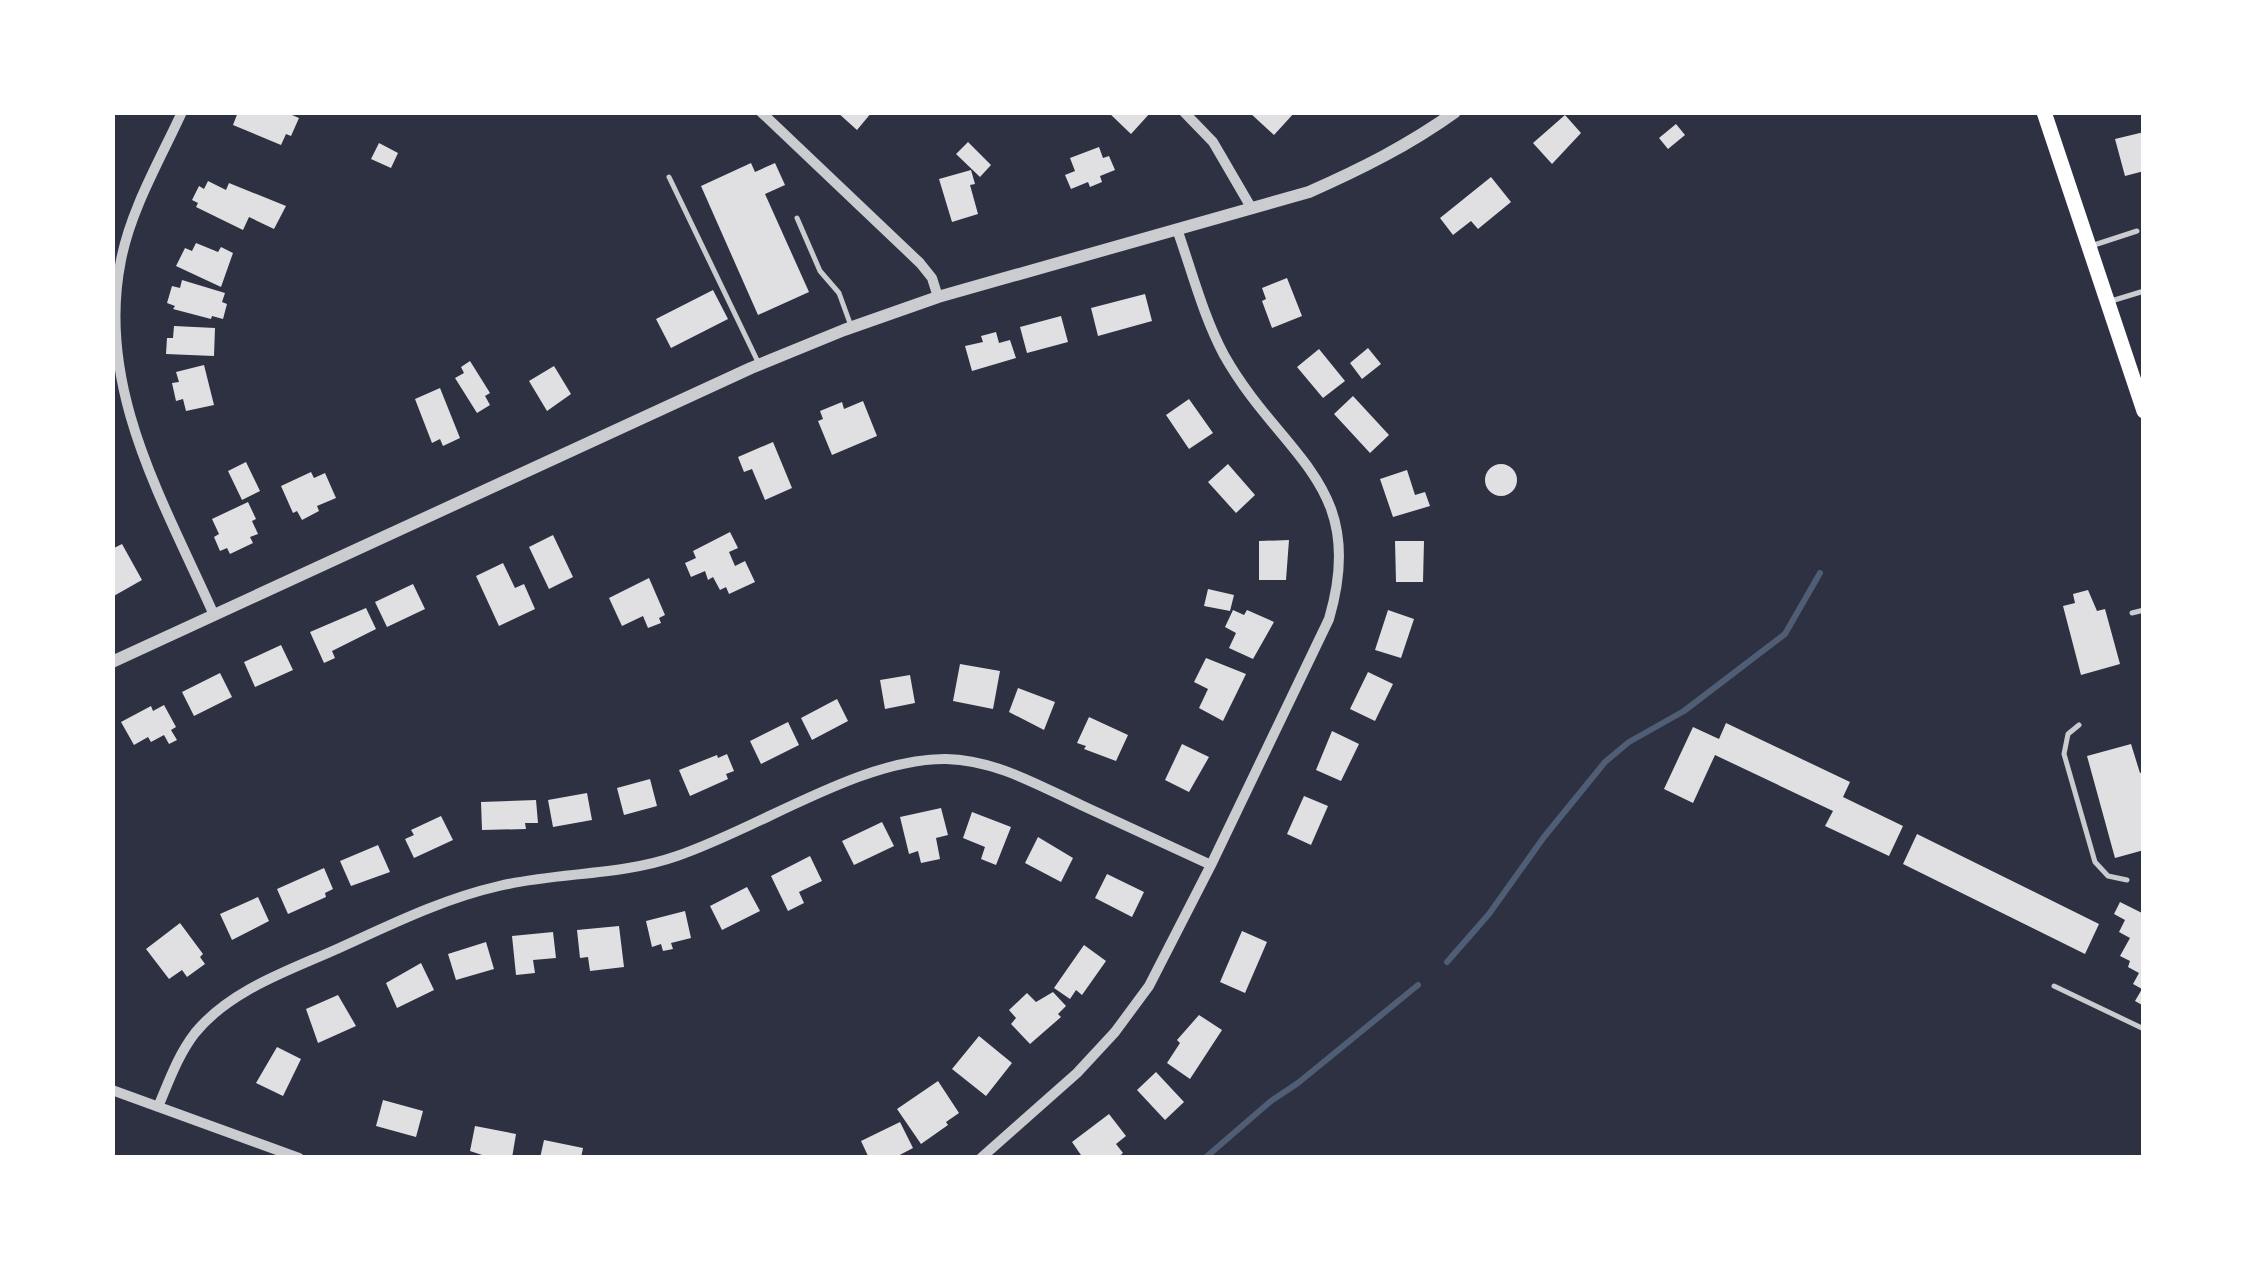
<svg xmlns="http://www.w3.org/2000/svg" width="2256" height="1270" font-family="'IBM Plex Sans',sans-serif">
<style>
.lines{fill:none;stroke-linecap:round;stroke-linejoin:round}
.stream{stroke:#4f5d75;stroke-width:6}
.building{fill:#e0e0e3}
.service{stroke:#caccd0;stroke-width:5}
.minor{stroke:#caccd0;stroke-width:10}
.tertiary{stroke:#caccd0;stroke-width:12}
.secondary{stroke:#fff;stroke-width:15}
</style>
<rect width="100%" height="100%" fill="#2d3142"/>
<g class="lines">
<path class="stream" d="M 1447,962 L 1489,914 L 1544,837 L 1605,762 L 1629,742 L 1684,711 L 1785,634 L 1820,573
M 1205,1158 L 1271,1101 L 1298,1083 L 1418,985"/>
</g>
<path class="building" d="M 238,112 L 285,112 L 299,118 L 291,136 L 286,134 L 281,145 L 233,125 Z
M 837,112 L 872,112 L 857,130 Z
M 1108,112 L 1151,112 L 1131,134 Z
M 1249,112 L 1295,112 L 1274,135 Z
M 1565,115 L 1581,133 L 1552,164 L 1533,143 Z
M 1676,124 L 1685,135 L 1668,149 L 1659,138 Z
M 2144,132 L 2144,171 L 2125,176 L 2115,139 Z
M 968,142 L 991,165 L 980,177 L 956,154 Z
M 379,143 L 398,153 L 391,168 L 371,159 Z
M 1099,147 L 1103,158 L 1109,156 L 1115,170 L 1100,176 L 1102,182 L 1090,187 L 1088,182 L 1071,189 L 1065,175 L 1075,171 L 1070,158 Z
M 751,163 L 755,172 L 775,163 L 785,185 L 765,194 L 809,292 L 758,315 L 701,186 Z
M 971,170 L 975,184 L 970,185 L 978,214 L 952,222 L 939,179 Z
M 1491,177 L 1511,202 L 1478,229 L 1471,221 L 1453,235 L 1440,218 Z
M 208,181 L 226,190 L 229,183 L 286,206 L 274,229 L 249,217 L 243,230 L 196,207 L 198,203 L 192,200 L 199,186 L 204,189 Z
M 196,243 L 218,252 L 221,247 L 233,253 L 221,287 L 176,266 L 185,248 L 192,251 Z
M 1287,278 L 1302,316 L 1272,328 L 1262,301 L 1266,299 L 1262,288 Z
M 182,280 L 225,293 L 222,302 L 227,304 L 223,319 L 212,316 L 211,319 L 173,309 L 175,306 L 167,303 L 172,286 L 180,288 Z
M 713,290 L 728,319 L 671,348 L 656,319 Z
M 1145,294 L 1152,321 L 1098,336 L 1091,308 Z
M 1061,316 L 1068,342 L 1027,353 L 1020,327 Z
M 174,326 L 215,328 L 214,356 L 166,354 L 167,338 L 173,338 Z
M 996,332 L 999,343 L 1010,340 L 1016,358 L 972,371 L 965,346 L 983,342 L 981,336 Z
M 1368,348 L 1381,364 L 1362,379 L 1350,363 Z
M 1319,349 L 1345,381 L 1323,398 L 1297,367 Z
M 470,361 L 490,393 L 485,396 L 490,405 L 477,413 L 455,378 L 464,373 L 461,367 Z
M 204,365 L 214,405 L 186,411 L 183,399 L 176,401 L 172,383 L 179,382 L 176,372 Z
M 554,366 L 571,394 L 547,411 L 529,381 Z
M 440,388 L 460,438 L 443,446 L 440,439 L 432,443 L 415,399 Z
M 1353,396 L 1389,435 L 1370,453 L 1334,414 Z
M 1189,399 L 1213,433 L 1189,449 L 1166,415 Z
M 863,401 L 877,436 L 832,455 L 818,421 L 823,419 L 820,411 L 842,402 L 844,409 Z
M 773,442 L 792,488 L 765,500 L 752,469 L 744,472 L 738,457 Z
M 246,462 L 260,491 L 242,500 L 228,471 Z
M 1228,464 L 1255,495 L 1236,513 L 1208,482 Z
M1485 480a16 16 0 1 1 32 0a16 16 0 1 1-32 0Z
M 1407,470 L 1415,495 L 1425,492 L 1430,506 L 1393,517 L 1380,479 Z
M 311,472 L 314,478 L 325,473 L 336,498 L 317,506 L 319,511 L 302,520 L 297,511 L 293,513 L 281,486 Z
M 248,502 L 256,519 L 252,521 L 258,534 L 250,537 L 253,543 L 230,554 L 227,548 L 220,551 L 214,537 L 219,534 L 212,519 Z
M 730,532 L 738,548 L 729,552 L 735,566 L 745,561 L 755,582 L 729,594 L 726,587 L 720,590 L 713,577 L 708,580 L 705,571 L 691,577 L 685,563 L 696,558 L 693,551 Z
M 553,535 L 573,577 L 549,589 L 529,547 Z
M 1289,540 L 1286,580 L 1259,580 L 1259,541 Z
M 1395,541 L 1424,541 L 1423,582 L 1396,582 Z
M 122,544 L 142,580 L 112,597 L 112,549 Z
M 503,563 L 515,588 L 524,584 L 535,609 L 499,626 L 476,576 Z
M 649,578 L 665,615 L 659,618 L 661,623 L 648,628 L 643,616 L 622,626 L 609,598 Z
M 413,584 L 425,609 L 387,627 L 375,602 Z
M 1208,589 L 1234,595 L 1230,611 L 1204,606 Z
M 2088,590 L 2097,611 L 2105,609 L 2120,664 L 2081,675 L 2063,606 L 2075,603 L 2073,594 Z
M 366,608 L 376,629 L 332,651 L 335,658 L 324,663 L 310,632 Z
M 1233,610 L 1244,615 L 1247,610 L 1274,622 L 1253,659 L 1229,648 L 1236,633 L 1225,627 Z
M 1388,610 L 1414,619 L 1401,658 L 1375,650 Z
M 281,645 L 293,670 L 255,687 L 244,662 Z
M 1206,658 L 1246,674 L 1223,721 L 1199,708 L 1208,689 L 1194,682 Z
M 960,664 L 1000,671 L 993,709 L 953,701 Z
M 1368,672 L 1393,684 L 1375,721 L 1350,709 Z
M 220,673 L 232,697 L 194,716 L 182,692 Z
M 910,675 L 915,703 L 885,709 L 880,680 Z
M 1018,688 L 1055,702 L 1044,730 L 1009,712 Z
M 837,699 L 848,721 L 812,740 L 801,718 Z
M 164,705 L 176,727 L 171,730 L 177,740 L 169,744 L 164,735 L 151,742 L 148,737 L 134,745 L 121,722 L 151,706 L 153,711 Z
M 1089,717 L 1128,735 L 1116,761 L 1084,749 L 1086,746 L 1077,743 Z
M 788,722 L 799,745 L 761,764 L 750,741 Z
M 1726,723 L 1850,782 L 1843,797 L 1903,826 L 1889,856 L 1825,826 L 1833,811 L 1715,755 L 1693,803 L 1664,789 L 1693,727 L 1719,739 Z
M 1332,731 L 1359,744 L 1341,781 L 1316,770 Z
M 1182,744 L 1209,757 L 1189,792 L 1165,780 Z
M 2131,744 L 2140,773 L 2144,772 L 2144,850 L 2115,858 L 2087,756 Z
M 727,754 L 734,771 L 726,774 L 728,779 L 690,796 L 679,770 L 717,755 L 718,758 Z
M 650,779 L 657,806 L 624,815 L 617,788 Z
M 587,793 L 592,820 L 553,827 L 548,800 Z
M 1304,796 L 1328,806 L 1311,845 L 1287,834 Z
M 536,800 L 538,823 L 525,823 L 526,829 L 482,830 L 481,802 Z
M 941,808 L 948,835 L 936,838 L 940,859 L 921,863 L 918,851 L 909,854 L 900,817 Z
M 972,812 L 1011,827 L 996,865 L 981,859 L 985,847 L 963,838 Z
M 441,816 L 453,840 L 414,858 L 405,839 L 414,835 L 411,830 Z
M 882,822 L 894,846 L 854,865 L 842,841 Z
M 1917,834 L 2099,924 L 2085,954 L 1903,864 Z
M 1038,837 L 1073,858 L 1061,882 L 1025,863 Z
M 378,845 L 390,872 L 351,886 L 340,861 Z
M 810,856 L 822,881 L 799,892 L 804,903 L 788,911 L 771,876 Z
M 324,868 L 333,889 L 325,893 L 326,897 L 288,914 L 277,889 Z
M 1107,874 L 1144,892 L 1132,917 L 1095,898 Z
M 747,887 L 760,911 L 722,930 L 710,906 Z
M 258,897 L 269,921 L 232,940 L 220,914 Z
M 2120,902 L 2144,914 L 2144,1006 L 2135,1001 L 2142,989 L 2133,984 L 2139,973 L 2128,967 L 2130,961 L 2120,956 L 2130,938 L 2119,932 L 2125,920 L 2114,914 Z
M 685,911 L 691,938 L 671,943 L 673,949 L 663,951 L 661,944 L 652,947 L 646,921 Z
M 180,923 L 203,954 L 200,957 L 205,964 L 187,977 L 182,970 L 169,979 L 146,949 Z
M 619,926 L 624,967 L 590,971 L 588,957 L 580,958 L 577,930 Z
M 1242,931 L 1267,942 L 1245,993 L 1220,982 Z
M 553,932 L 556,958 L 533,960 L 535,973 L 516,975 L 512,936 Z
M 486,942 L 494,969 L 456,980 L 448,954 Z
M 1084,945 L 1106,961 L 1082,995 L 1076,990 L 1070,999 L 1054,988 Z
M 421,963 L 434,990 L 397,1008 L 386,983 Z
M 1053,992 L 1066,1006 L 1058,1014 L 1061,1017 L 1030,1044 L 1011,1024 L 1016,1018 L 1009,1010 L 1027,993 L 1036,1002 Z
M 338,995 L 356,1026 L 318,1043 L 306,1009 Z
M 1199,1015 L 1222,1030 L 1190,1079 L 1167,1063 L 1180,1043 L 1177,1040 Z
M 979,1036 L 1012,1063 L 986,1096 L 952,1069 Z
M 277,1047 L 301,1059 L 283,1096 L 256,1083 Z
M 1156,1072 L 1184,1102 L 1165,1120 L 1137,1090 Z
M 938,1081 L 959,1113 L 946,1122 L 948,1125 L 921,1144 L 897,1109 Z
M 383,1100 L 423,1111 L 416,1137 L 376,1126 Z
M 1109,1114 L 1126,1136 L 1116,1144 L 1123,1153 L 1117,1158 L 1083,1158 L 1072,1142 Z
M 900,1122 L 913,1148 L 894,1158 L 869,1158 L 861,1141 Z
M 475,1126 L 516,1134 L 512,1158 L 491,1158 L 470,1151 Z
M 544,1140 L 583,1148 L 581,1158 L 540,1158 Z"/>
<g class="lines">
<path class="service" d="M 669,177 L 759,364
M 797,218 L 820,271 L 839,293 L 851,326
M 2091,246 L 2137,231
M 2108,302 L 2144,291
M 2132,613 L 2144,610
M 2079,725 L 2068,734 L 2064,754 L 2095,862 L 2108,876 L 2127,880
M 2054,986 L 2144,1029"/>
<path class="minor" d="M 182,112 C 160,160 131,209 121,260 C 95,388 164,502 214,615
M 761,112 L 920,263 L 932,278 L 938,297
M 1184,112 L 1213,142 L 1252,209
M 112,1090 L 299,1158
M 158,1107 C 169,1081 178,1055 195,1033 C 230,990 288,971 337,949 C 390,925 442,899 499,886 C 558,872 620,876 677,856 C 760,828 861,758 946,759 C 995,760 1038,785 1081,805 C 1124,825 1168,845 1211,865
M 981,1158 L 1077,1073 L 1115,1032 L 1149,986 L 1211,865 L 1329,619 C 1369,483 1282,458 1224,355 C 1204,318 1192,272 1178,232"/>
<path class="tertiary" d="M 112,662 L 751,368 L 844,330 L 938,297 L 1309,192 C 1361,169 1409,145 1455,112"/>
<path class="secondary" d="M 2044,112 L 2144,411"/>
</g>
<rect width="2256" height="1270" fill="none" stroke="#ffffff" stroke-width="230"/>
</svg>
